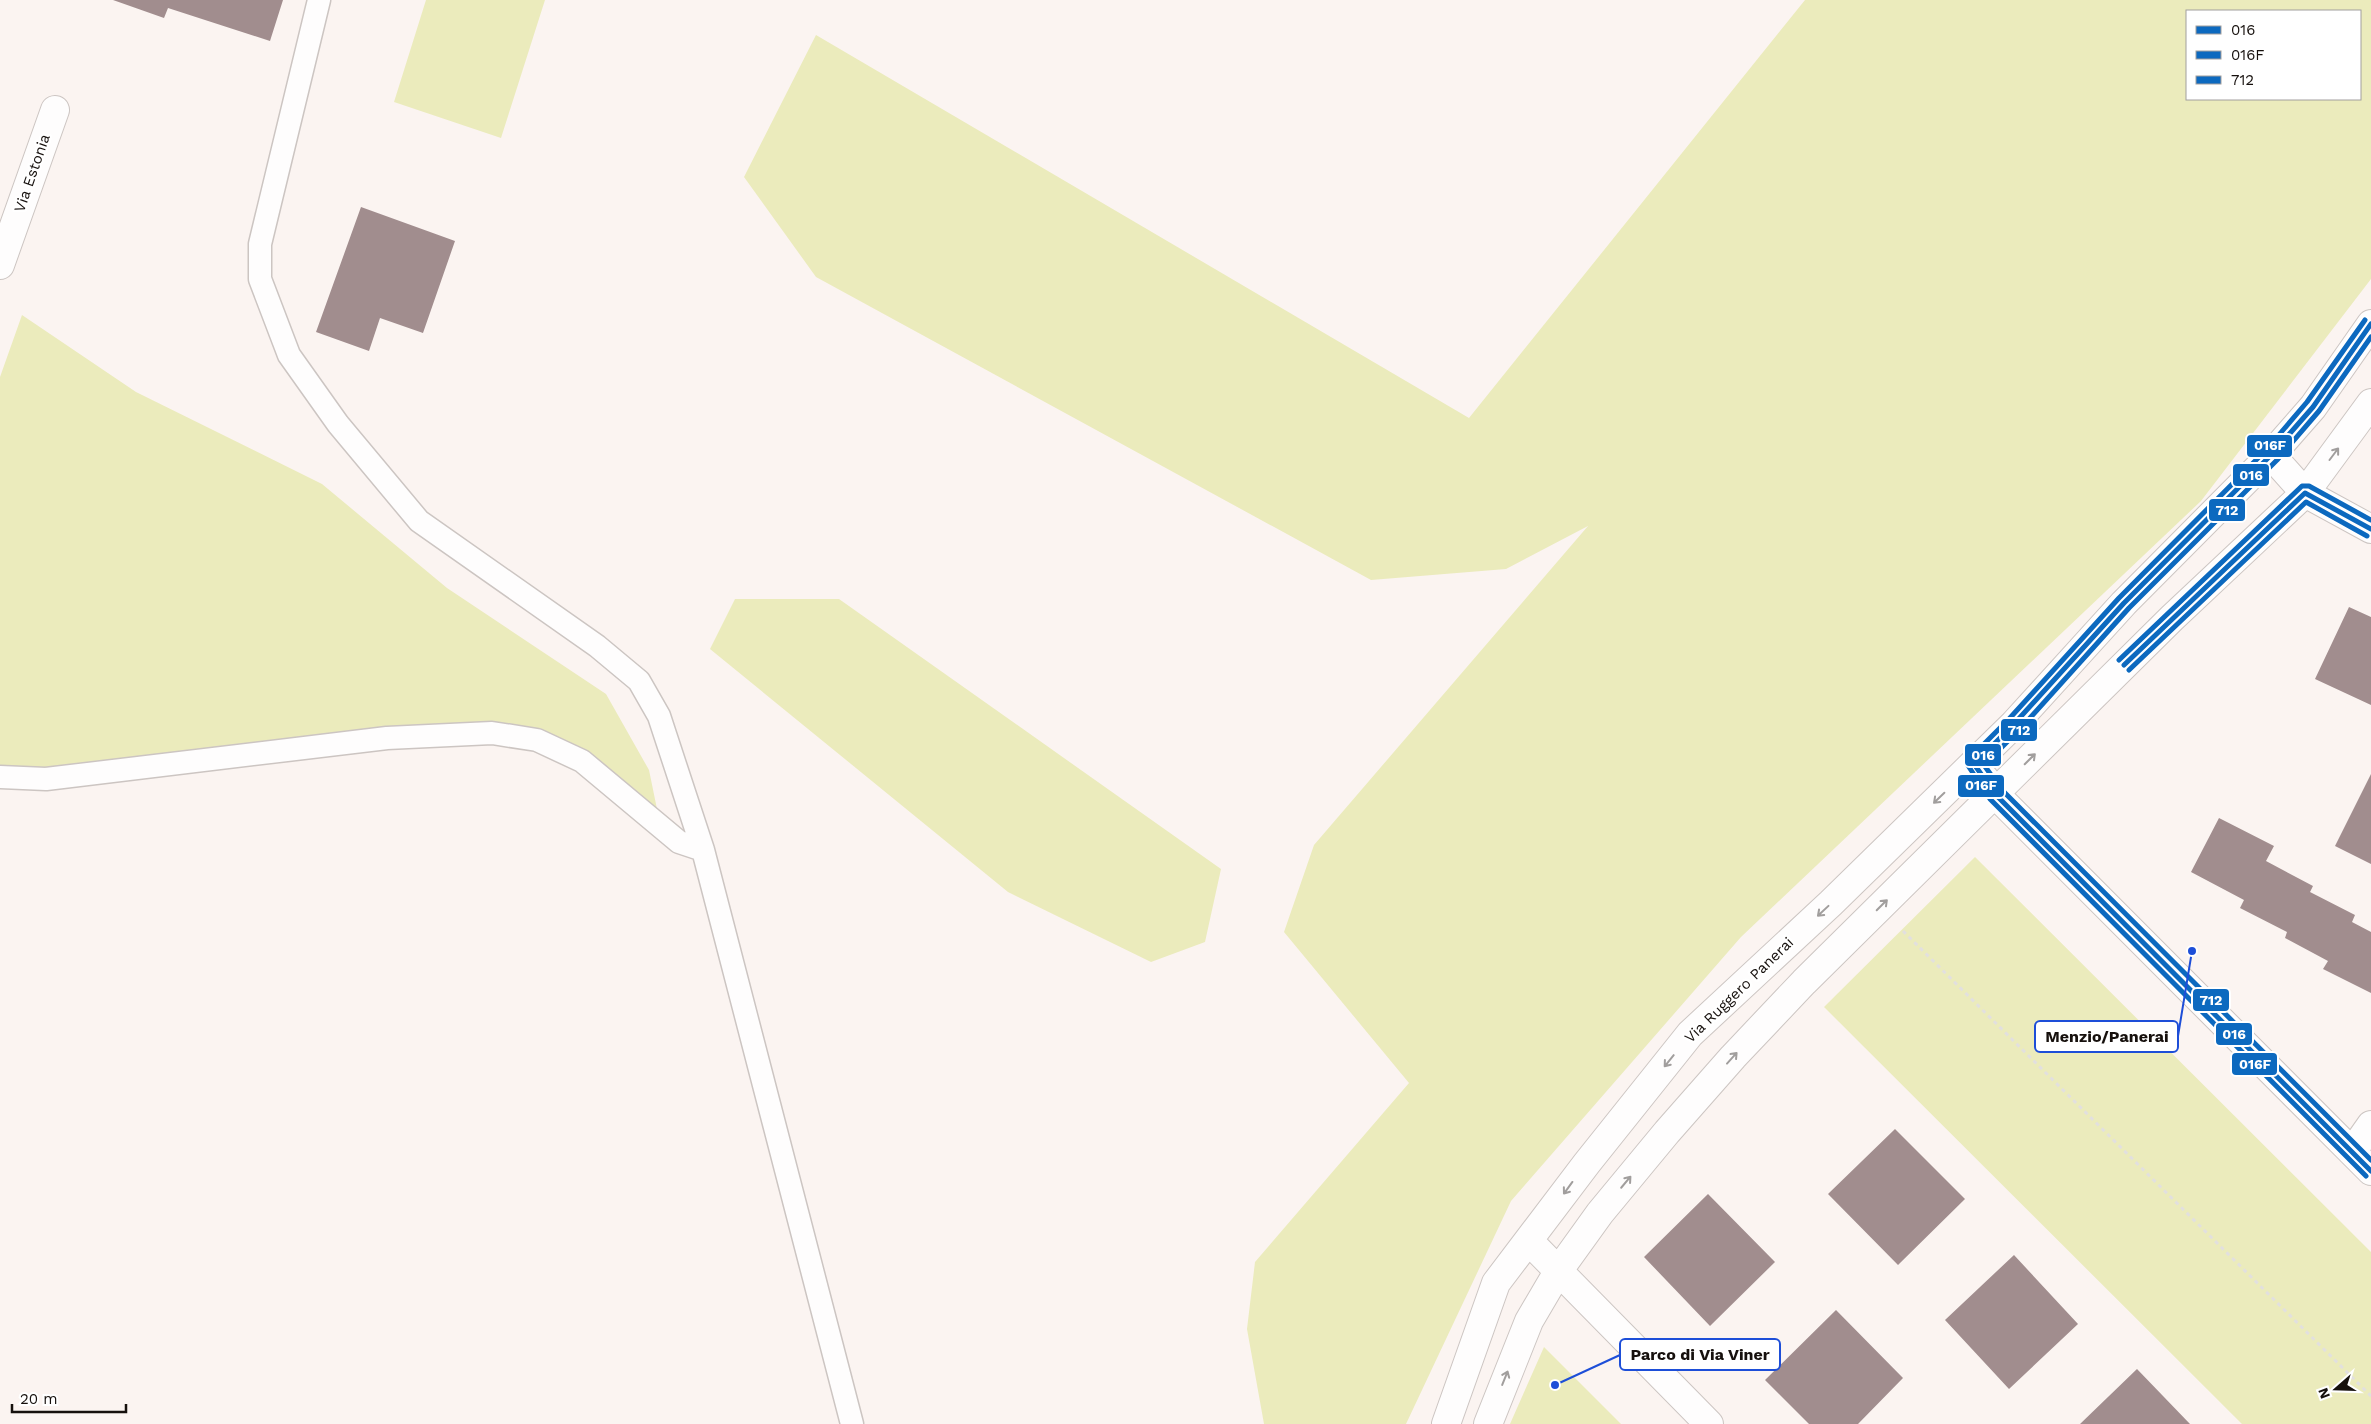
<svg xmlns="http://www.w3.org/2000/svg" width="2371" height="1424" font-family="'Work Sans',sans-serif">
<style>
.green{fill:#ebebbc;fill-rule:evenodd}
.building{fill:#a18d8e}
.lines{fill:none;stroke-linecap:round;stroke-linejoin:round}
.service-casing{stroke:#ccc5c2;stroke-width:25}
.minor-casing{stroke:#ccc5c2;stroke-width:30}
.path{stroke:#e2e0de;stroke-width:3;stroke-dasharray:4 4;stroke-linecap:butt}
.service{stroke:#fefdfd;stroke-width:22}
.minor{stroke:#fefdfd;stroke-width:28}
.bus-1-casing{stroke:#fff;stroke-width:9}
.bus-2-casing{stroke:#fff;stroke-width:9}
.bus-3-casing{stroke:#fff;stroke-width:9}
.bus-1{stroke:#0c69bf;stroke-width:5}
.bus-2{stroke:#0c69bf;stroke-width:5}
.bus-3{stroke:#0c69bf;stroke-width:5}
.oneway{stroke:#a19e9d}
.labels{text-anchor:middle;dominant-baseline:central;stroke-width:5;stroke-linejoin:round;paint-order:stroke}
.street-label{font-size:15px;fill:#16100d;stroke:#fff}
.leader{fill:none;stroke:#1d4ed8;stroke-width:2}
.callout-dot{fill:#1d4ed8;stroke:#fff;stroke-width:2}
.callout{fill:#fff;stroke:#1d4ed8;stroke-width:2}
.callout-label{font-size:16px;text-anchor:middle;font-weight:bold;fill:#16100d}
.line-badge{stroke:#fff;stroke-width:2}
.badge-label{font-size:14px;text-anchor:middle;font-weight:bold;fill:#fff}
</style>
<rect width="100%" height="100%" fill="#fbf4f1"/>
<path class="green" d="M 426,0 L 545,0 L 501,138 L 394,102 Z
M 1805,0 L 2371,0 L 2371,279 L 2201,501 L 1741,937 L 1511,1201 L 1406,1424 L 1264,1424 L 1247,1329 L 1255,1262 L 1409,1083 L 1284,932 L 1314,845 L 1588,526 L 1506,569 L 1371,580 L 816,277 L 744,177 L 816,35 L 1469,418 ZM 2187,11 L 2360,11 L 2360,99 L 2187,99 Z
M 22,315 L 136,392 L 322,484 L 447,588 L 606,694 L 649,770 L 657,809 L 547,736 L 43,769 L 0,768 L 0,377 Z
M 735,599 L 839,599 L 1221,869 L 1205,942 L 1151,962 L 1008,892 L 710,649 Z
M 1975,857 L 2371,1252 L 2371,1424 L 2242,1424 L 1824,1007 Z
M 1544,1347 L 1621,1424 L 1510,1424 Z"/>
<path class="building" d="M 113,0 L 283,0 L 270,41 L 168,8 L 164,18 Z
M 361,207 L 455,241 L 423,333 L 380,318 L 369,351 L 316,332 Z
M 2349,607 L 2371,617 L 2371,705 L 2315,679 Z
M 2371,774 L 2371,864 L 2335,846 Z
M 2219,818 L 2274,846 L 2266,861 L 2313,886 L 2310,892 L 2355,915 L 2352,922 L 2371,932 L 2371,993 L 2323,969 L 2328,961 L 2285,938 L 2287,932 L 2240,908 L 2244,900 L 2191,872 Z
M 1895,1129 L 1965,1199 L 1898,1265 L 1828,1194 Z
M 1708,1194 L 1775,1262 L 1710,1326 L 1644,1257 Z
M 2014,1255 L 2078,1324 L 2009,1389 L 1945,1320 Z
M 1836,1310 L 1903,1378 L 1858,1424 L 1809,1424 L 1765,1380 Z
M 2137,1369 L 2190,1424 L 2080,1424 Z"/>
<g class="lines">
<defs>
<path id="service" d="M 319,0 L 260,244 L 260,279 L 289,355 L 338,424 L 419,521 L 597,646 L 639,681 L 659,716 L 703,850 L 852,1424
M 0,777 L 46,779 L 387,738 L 492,733 L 537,740 L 582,761 L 679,842 L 703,850"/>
<path id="minor" d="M 0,265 L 55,110
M 2271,455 L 2305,493 L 2371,529
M 1985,779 L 1995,794 L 2371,1171
M 2352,1152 L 2371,1125
M 1529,1241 L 1709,1424
M 1446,1424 L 1496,1283 L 1587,1163 L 1690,1034 L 1831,903 L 2014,724 L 2124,603 L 2271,455 L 2313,407 L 2371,324
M 1488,1424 L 1529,1321 L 1559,1270 L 1600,1213 L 1667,1132 L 1733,1057 L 1804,982 L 2172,618 L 2305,493 L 2371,403"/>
</defs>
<use href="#service" class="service-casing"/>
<use href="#minor" class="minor-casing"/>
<path class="path" d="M 1903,931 L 2371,1396"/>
<use href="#service" class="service"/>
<use href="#minor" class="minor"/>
<defs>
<path id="bus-1" d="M 2371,324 L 2313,407 L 2271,455 L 2124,603 L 2014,724 L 1974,764 L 1995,794 L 2371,1171
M 2124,665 L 2305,493 L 2371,529"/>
<path id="bus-2" d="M 2365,320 L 2307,402 L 2266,450 L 2119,598 L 2009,719 L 1969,759 L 1967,764 L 1990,799 L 2366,1176
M 2129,670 L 2306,502 L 2367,536"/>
<path id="bus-3" d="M 2371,337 L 2319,411 L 2277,460 L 2129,608 L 2020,729 L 1984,765 L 2001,789 L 2371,1160
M 2119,660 L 2302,486 L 2309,486 L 2371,520"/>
</defs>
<use href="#bus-1" class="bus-1-casing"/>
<use href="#bus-2" class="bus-2-casing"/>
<use href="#bus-3" class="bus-3-casing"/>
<use href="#bus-1" class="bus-1"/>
<use href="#bus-2" class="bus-2"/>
<use href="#bus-3" class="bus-3"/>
</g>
<defs><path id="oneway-shaft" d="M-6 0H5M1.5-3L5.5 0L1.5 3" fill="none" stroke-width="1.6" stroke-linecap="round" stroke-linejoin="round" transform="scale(1.25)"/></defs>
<g class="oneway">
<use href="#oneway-shaft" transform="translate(2334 454) rotate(-53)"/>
<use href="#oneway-shaft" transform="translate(2030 759) rotate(-45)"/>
<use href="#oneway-shaft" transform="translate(1939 798) rotate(136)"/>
<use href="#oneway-shaft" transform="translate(1882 905) rotate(-45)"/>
<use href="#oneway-shaft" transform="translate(1823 911) rotate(137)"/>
<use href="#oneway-shaft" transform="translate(1732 1058) rotate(-48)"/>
<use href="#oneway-shaft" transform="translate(1669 1061) rotate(129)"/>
<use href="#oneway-shaft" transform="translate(1626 1182) rotate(-50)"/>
<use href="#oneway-shaft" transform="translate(1568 1188) rotate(126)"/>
<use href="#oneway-shaft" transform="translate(1505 1378) rotate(-68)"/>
</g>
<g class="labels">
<g class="street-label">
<text transform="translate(32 173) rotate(-71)">Via Estonia</text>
<text transform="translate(1739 990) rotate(-44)">Via Ruggero Panerai</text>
</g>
</g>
<path class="leader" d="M2192 951L2178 1036M1555 1385L1620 1355"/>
<g class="callout-dot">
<circle cx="2192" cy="951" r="5"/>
<circle cx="1555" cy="1385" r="5"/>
</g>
<g class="callout">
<rect x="2035" y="1021" width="143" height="31" rx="5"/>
<rect x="1620" y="1339" width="160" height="31" rx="5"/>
</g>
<g class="callout-label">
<text x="2107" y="1042">Menzio/Panerai</text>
<text x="1700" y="1360">Parco di Via Viner</text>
</g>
<g class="line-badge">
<rect x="2246" y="434" width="47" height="24" rx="5" fill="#0c69bf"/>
<rect x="2232" y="463" width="38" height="24" rx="5" fill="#0c69bf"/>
<rect x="2208" y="498" width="38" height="24" rx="5" fill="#0c69bf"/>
<rect x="2000" y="718" width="38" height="24" rx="5" fill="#0c69bf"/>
<rect x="1964" y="743" width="38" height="24" rx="5" fill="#0c69bf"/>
<rect x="1957" y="774" width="48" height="24" rx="5" fill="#0c69bf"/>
<rect x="2192" y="988" width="38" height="24" rx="5" fill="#0c69bf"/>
<rect x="2215" y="1022" width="38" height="24" rx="5" fill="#0c69bf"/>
<rect x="2231" y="1052" width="47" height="24" rx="5" fill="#0c69bf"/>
</g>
<g class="badge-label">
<text x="2270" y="450">016F</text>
<text x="2251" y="480">016</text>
<text x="2227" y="515">712</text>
<text x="2019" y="735">712</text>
<text x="1983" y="760">016</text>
<text x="1981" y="790">016F</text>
<text x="2211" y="1005">712</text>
<text x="2234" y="1039">016</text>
<text x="2255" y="1069">016F</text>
</g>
<rect x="2186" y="10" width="175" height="90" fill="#ffffff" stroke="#a29f9e"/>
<rect x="2196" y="26" width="25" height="8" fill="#0c69bf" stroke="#a29f9e"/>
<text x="2231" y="35" font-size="15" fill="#16100d">016</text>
<rect x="2196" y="51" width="25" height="8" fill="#0c69bf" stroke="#a29f9e"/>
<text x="2231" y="60" font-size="15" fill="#16100d">016F</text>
<rect x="2196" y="76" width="25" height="8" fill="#0c69bf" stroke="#a29f9e"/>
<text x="2231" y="85" font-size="15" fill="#16100d">712</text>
<g transform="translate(2336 1389) rotate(250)" stroke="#ffffff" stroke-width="4" paint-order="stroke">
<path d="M0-4L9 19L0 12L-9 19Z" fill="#16100d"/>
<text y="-8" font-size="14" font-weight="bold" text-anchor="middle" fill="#16100d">N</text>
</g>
<path d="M12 1404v8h114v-8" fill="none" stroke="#16100d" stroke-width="2.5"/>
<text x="20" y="1404" font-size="15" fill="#16100d" stroke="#ffffff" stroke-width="4" paint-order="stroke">20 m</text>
</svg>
